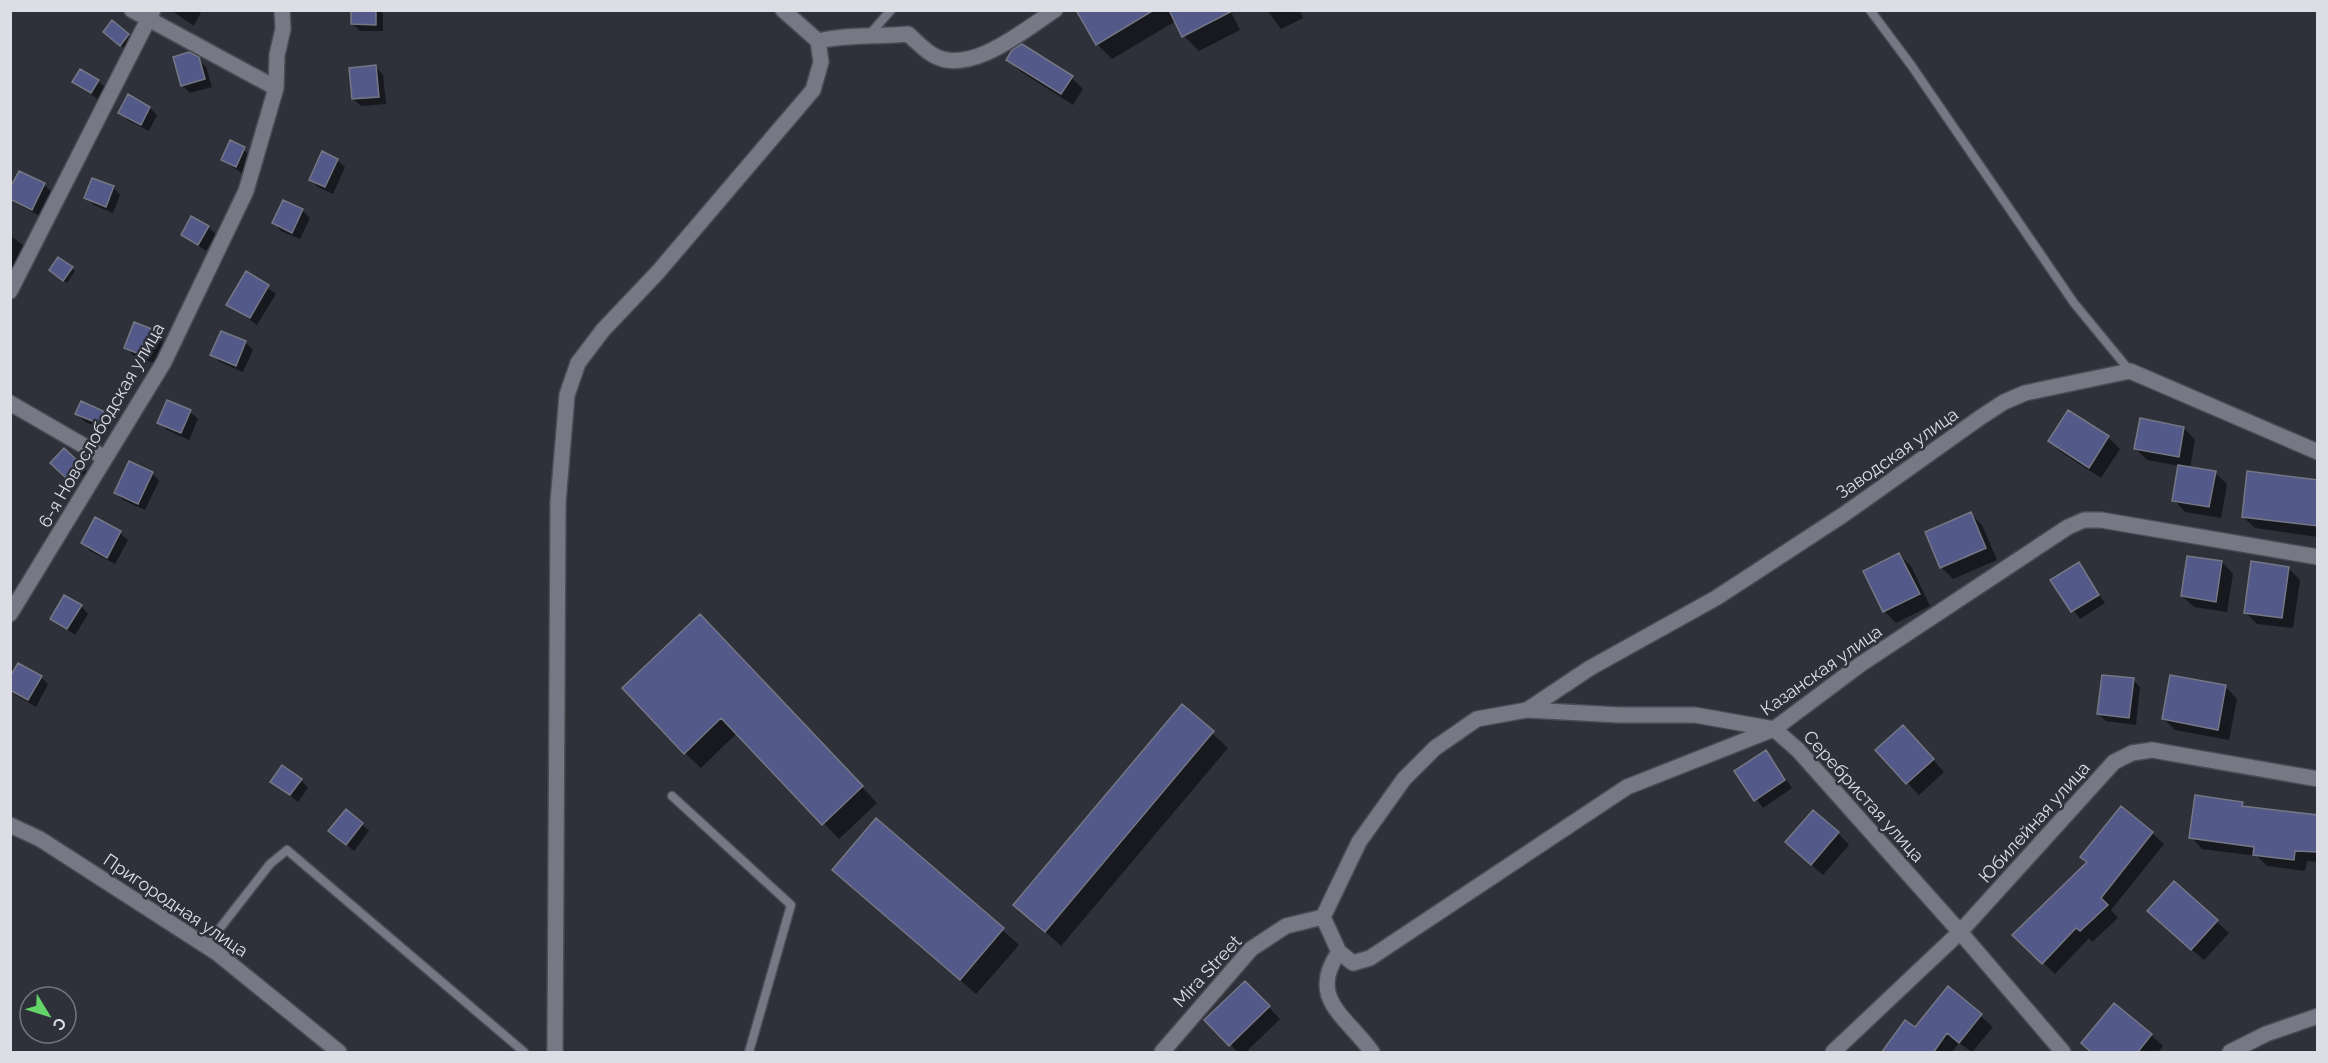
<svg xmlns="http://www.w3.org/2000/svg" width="2328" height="1063" font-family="Raleway,sans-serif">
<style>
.shadow{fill:#0007}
.building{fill:#535a8a;stroke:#757784;stroke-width:1.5}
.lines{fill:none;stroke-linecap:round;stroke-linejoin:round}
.service-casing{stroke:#4a4b54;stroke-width:11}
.minor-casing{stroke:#4a4b54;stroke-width:18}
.service{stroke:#767985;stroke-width:8}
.minor{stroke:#767985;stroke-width:15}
.labels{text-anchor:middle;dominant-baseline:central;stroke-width:5;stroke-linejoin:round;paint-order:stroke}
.street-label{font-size:18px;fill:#dddee5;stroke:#2e303a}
</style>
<rect width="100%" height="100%" fill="#2e303a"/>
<path class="shadow" d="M 171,10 L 202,10 L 194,26 Z
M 353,10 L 380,10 L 383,14 L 383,31 L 360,31 L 352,23 Z
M 1078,10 L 1230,10 L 1240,30 L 1199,51 L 1184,36 L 1176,21 L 1112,59 L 1097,44 Z
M 1267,10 L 1299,10 L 1303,18 L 1281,29 Z
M 112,22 L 132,38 L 124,48 L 108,35 Z
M 198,59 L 206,67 L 212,87 L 190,93 L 182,85 Z
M 1008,59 L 1072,78 L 1083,89 L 1073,105 L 1020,71 Z
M 376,67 L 383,75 L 386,104 L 361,106 L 353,99 Z
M 98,81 L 106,88 L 99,100 L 74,82 Z
M 150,108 L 157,115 L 149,131 L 127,120 L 120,112 Z
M 231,142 L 252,156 L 243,174 L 222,160 Z
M 337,160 L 345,167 L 333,194 L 318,187 L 310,180 Z
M 44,185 L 52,192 L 40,216 L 10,200 L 10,192 Z
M 113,187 L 120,195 L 113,213 L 94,205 L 86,198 Z
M 302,210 L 310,218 L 300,239 L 281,231 L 274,223 Z
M 208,227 L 216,234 L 206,251 L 182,235 Z
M 10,235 L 24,246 L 13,268 L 10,267 Z
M 72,268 L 75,271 L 67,283 L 54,273 Z
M 247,273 L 276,294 L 257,325 L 228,304 Z
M 156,332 L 164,339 L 154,363 L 133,355 L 126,347 Z
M 245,342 L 253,350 L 243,372 L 220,362 L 212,355 Z
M 168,402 L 190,412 L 198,419 L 189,440 L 167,430 L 159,423 Z
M 2069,412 L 2108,437 L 2120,449 L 2101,478 L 2061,452 L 2050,441 Z
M 104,413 L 112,420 L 108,431 L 85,422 L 77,414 Z
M 2184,428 L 2195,440 L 2190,468 L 2215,473 L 2227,484 L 2221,518 L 2185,512 L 2174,500 L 2180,466 L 2147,460 L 2136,449 Z
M 64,450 L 87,471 L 75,484 L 60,471 Z
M 152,473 L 159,481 L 145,510 L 123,500 L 116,493 Z
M 2318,482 L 2318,537 L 2255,528 L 2243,517 Z
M 1971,514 L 1982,525 L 1997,560 L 1953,579 L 1941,567 Z
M 96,519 L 120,533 L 128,540 L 115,564 L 90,551 L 83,543 Z
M 1899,555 L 1911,566 L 1930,606 L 1896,623 L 1884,611 L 1865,572 Z
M 2222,562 L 2233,574 L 2227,612 L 2194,607 L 2182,596 Z
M 2078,564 L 2105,603 L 2080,619 L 2053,581 Z
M 2288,568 L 2300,580 L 2293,628 L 2257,624 L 2245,612 Z
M 81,606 L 88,614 L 75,635 L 52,619 Z
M 716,632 L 877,803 L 839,839 L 737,733 L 701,768 L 685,753 Z
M 41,677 L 48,684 L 36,707 L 10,691 L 10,680 Z
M 2133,680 L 2140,687 L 2136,725 L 2106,721 L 2098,714 Z
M 2226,687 L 2237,699 L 2229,740 L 2175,730 L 2163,718 Z
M 1182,706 L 1228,748 L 1061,946 L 1015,904 Z
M 1914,738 L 1944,772 L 1919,795 L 1877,750 Z
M 1766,752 L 1792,788 L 1763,808 L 1736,771 Z
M 301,780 L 308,788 L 298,802 L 272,781 Z
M 2242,803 L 2247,808 L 2318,816 L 2318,862 L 2307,861 L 2305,871 L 2267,866 L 2257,856 L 2202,849 L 2191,837 Z
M 877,820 L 1019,945 L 976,994 L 834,870 Z
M 362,824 L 369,831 L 354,851 L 338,838 Z
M 1838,833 L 1849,845 L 1823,875 L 1799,854 Z
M 2152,833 L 2164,844 L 2111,910 L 2118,918 L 2092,942 L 2089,938 L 2055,974 L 2014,935 Z
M 2174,883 L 2229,933 L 2204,960 L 2161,923 Z
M 1245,983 L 1280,1019 L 1248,1050 L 1251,1052 L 1238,1052 L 1206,1020 Z
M 1948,988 L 1993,1027 L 1972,1052 L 1959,1043 L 1952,1052 L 1883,1052 L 1915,1029 Z
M 2151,1035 L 2163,1046 L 2158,1052 L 2092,1052 Z"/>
<path class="building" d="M 351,10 L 376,10 L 376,25 L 351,24 Z
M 1076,10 L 1154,10 L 1096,45 Z
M 1169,10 L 1234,10 L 1182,37 Z
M 112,20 L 129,34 L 120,46 L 103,32 Z
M 1022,44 L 1073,76 L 1061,94 L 1006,60 L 1012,50 Z
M 189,52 L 199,57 L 205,79 L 181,86 L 173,57 Z
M 376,65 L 379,97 L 352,99 L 349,68 Z
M 80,69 L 99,80 L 91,93 L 72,82 Z
M 128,94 L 150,107 L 141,125 L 118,113 Z
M 230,140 L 245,147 L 236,167 L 221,160 Z
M 322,151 L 338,159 L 325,187 L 309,180 Z
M 19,171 L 45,183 L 32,210 L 10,199 L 10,188 Z
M 92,178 L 114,186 L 106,207 L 84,198 Z
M 283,200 L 303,209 L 292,233 L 272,223 Z
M 191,216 L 209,226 L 198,245 L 181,235 Z
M 58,257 L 73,267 L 63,281 L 49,270 Z
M 246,271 L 269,285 L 250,318 L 226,305 Z
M 134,322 L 157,331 L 147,357 L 124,348 Z
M 221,331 L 246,341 L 236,366 L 210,355 Z
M 167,400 L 191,410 L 181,433 L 157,423 Z
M 81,401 L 105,412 L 100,424 L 75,414 Z
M 2068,410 L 2109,436 L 2089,468 L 2048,441 Z
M 2140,418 L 2184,427 L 2179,457 L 2134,449 Z
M 64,448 L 80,463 L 66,478 L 50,463 Z
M 129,461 L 153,472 L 138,504 L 114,493 Z
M 2178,465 L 2216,471 L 2209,507 L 2172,501 Z
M 2247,471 L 2318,480 L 2318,526 L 2242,517 Z
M 1971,512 L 1986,548 L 1940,568 L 1925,532 Z
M 95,517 L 121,531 L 107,558 L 81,543 Z
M 1899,553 L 1920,594 L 1883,612 L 1863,571 Z
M 2187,556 L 2222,561 L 2216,602 L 2181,596 Z
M 2251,561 L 2289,567 L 2282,618 L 2244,613 Z
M 2079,562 L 2099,595 L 2071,612 L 2050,580 Z
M 64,595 L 82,605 L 67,629 L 50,619 Z
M 700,614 L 863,786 L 822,825 L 721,718 L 684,754 L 622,688 Z
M 18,663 L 42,676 L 28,700 L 10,690 L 10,677 Z
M 2102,675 L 2134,678 L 2129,718 L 2097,714 Z
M 2170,675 L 2226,685 L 2218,730 L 2162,719 Z
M 1182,704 L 1214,731 L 1045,932 L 1013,905 Z
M 1903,725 L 1934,759 L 1906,784 L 1875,750 Z
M 1766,750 L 1785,780 L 1754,801 L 1734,771 Z
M 282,765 L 302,779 L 290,795 L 270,782 Z
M 2195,795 L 2243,802 L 2242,806 L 2318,815 L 2318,852 L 2295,851 L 2294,860 L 2253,855 L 2254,847 L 2189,838 Z
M 2121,806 L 2153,832 L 2101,898 L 2108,905 L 2080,931 L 2076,928 L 2042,964 L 2012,935 L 2087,862 L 2080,857 Z
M 346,809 L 363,823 L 346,845 L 328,831 Z
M 1813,810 L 1839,832 L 1811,865 L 1785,842 Z
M 876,818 L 1004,928 L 960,980 L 832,870 Z
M 2174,881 L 2218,920 L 2191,950 L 2147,911 Z
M 1245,981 L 1270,1006 L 1229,1046 L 1204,1020 Z
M 1948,986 L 1982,1014 L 1959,1043 L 1947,1033 L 1933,1053 L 1881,1053 L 1905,1020 L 1915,1027 Z
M 2114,1003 L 2152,1034 L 2137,1053 L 2092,1053 L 2081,1043 Z"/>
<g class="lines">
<defs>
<path id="service" d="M 1870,10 L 1911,65 L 2074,303 L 2130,371
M 869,35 L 891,10
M 672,796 L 791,905 L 749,1052
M 206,946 L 270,864 L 287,850 L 524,1052"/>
<path id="minor" d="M 132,10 L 276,88
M 818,41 C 846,34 878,37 908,34 C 916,41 924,50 933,55 C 970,77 1025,29 1055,10
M 10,291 L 153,10
M 10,403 L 105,458
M 10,614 L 164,362 L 246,191 L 276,88 L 277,55 L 283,29 L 282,10
M 1527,710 L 1590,668 L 1716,598 L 1843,515 L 1981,417 L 2004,402 L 2025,393 L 2130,371 L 2318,452
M 10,825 L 40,839 L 217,953 L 339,1052
M 1339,952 L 1353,963 L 1370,958 L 1627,787 L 1774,729 L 1861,664 L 2068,527 L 2084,520 L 2101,520 L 2318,557
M 555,1052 L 558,502 L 567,395 L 578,363 L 603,330 L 658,272 L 813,90 L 821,62 L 818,41 L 783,10
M 1162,1052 L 1251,949 L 1286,926 L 1323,917
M 1372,1052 C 1346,1016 1307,998 1339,952 L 1323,917 L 1359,842 L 1404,779 L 1435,748 L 1477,719 L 1527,710 L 1619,715 L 1695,715 L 1774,729 L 1798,750 L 1960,932 L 2063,1052
M 1833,1052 L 1960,932 L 2114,762 L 2132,753 L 2152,750 L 2318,779
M 2230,1052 L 2266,1034 L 2318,1016"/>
</defs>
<use href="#service" class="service-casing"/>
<use href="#minor" class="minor-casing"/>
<use href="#service" class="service"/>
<use href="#minor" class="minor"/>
</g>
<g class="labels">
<g class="street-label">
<text transform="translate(101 425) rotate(-60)">6-я Новослободская улица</text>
<text transform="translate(1897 453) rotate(-35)">Заводская улица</text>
<text transform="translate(1821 670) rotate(-35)">Казанская улица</text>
<text transform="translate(1864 796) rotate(48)">Серебристая улица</text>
<text transform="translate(2034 822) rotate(-48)">Юбилейная улица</text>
<text transform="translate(176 905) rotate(34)">Пригородная улица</text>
<text transform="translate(1207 971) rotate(-47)">Mira Street</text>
</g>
</g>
<rect width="2328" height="1063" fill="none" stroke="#dddee5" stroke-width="24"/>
<g transform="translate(48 1015) rotate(128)"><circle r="28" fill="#2e303a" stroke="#74767e" stroke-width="1.5"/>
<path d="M0-4.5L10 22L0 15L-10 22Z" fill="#64d468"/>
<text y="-9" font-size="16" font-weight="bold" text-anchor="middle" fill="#dddee5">С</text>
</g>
</svg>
